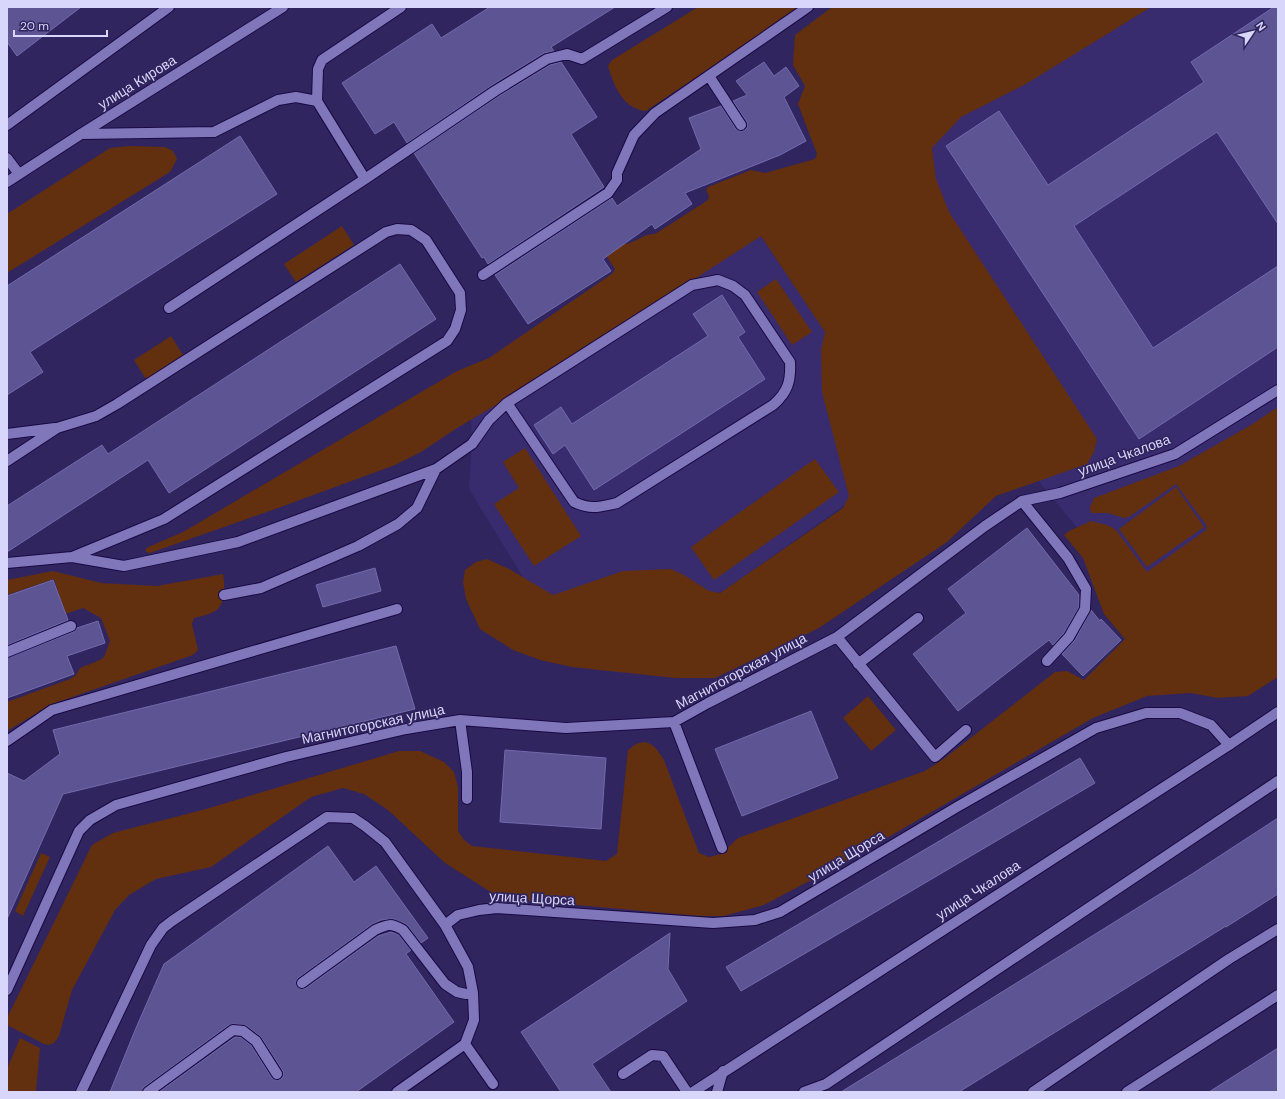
<svg xmlns="http://www.w3.org/2000/svg" width="1285" height="1099" font-family="'DM Sans',sans-serif">
<style>
.built{fill:#392c6e}
.green{fill:#622f0f}
.building{fill:#5d5494;stroke:#726aab}
.lines{fill:none;stroke-linecap:round;stroke-linejoin:round}
.lane-casing{stroke:#1a0943;stroke-width:12}
.street-casing{stroke:#1a0943;stroke-width:12}
.secondary-casing{stroke:#1a0943;stroke-width:12}
.lane{stroke:#7f77ba;stroke-width:10}
.street{stroke:#7f77ba;stroke-width:10}
.secondary{stroke:#7f77ba;stroke-width:10}
.labels{text-anchor:middle;dominant-baseline:central;stroke-width:3.5;stroke-linejoin:round;paint-order:stroke}
.street-label{font-size:14px;fill:#d8d6fa;stroke:#312560}
</style>
<rect width="100%" height="100%" fill="#312560"/>
<path class="built" d="M 1083,7 L 1278,7 L 1278,654 L 1216,696 L 975,404 L 931,156 L 942,98 Z
M 756,229 L 911,458 L 725,590 L 611,639 L 545,613 L 469,489 L 472,444 L 471,419 Z"/>
<path class="green" d="M 698,7 L 801,7 L 646,111 C 623,109 614,86 608,66 L 612,60 Z
M 832,7 L 1151,7 L 1026,84 L 961,117 L 932,148 L 936,179 L 949,212 L 1097,439 L 1094,452 L 1087,464 L 996,496 L 947,542 L 819,628 L 715,678 L 675,678 L 572,667 L 540,660 L 513,650 L 480,629 L 466,599 L 463,582 L 465,570 L 476,562 L 487,559 L 509,569 L 553,595 L 623,571 L 671,569 L 684,575 L 709,591 L 720,593 L 843,508 L 849,496 L 822,392 L 821,350 L 825,332 L 761,236 L 540,379 L 457,428 L 421,452 L 395,465 L 278,508 L 150,553 L 146,552 L 146,548 L 183,532 L 457,371 L 489,358 L 613,273 L 615,269 L 593,235 L 625,244 C 636,243 643,233 655,234 L 708,200 L 709,196 L 706,190 L 708,187 L 751,170 L 765,173 L 815,159 L 817,154 L 798,104 L 805,86 L 793,65 L 795,35 Z
M 130,146 L 165,147 L 173,151 L 177,159 L 170,172 L 7,273 L 7,214 L 110,148 Z
M 342,226 L 354,245 L 296,282 L 284,264 Z
M 776,279 L 812,332 L 792,345 L 757,292 Z
M 171,336 L 183,355 L 146,379 L 134,360 Z
M 1278,407 L 1278,677 L 1248,696 L 1217,698 L 1191,693 L 1147,696 L 1093,718 L 849,860 L 764,905 L 724,916 L 698,916 L 500,898 L 445,863 L 388,810 L 364,794 L 343,788 L 311,797 L 211,867 L 156,879 L 129,895 L 115,910 L 72,990 L 59,1036 L 54,1043 L 49,1045 L 44,1044 L 7,1025 L 7,1018 L 92,845 L 113,833 L 206,809 L 399,751 L 420,751 L 444,762 L 454,772 L 458,787 L 458,831 L 464,840 L 472,846 L 606,861 L 617,854 L 628,750 C 631,748 635,744 639,743 C 652,739 658,751 664,760 L 699,853 L 709,857 L 721,854 L 738,838 L 925,771 L 945,758 L 1055,672 L 1067,671 L 1084,680 L 1125,639 L 1104,614 L 1083,558 L 1064,535 L 1069,531 L 1091,521 L 1107,525 L 1116,530 L 1147,572 L 1206,530 L 1207,526 L 1176,484 L 1129,517 L 1124,518 L 1108,513 L 1091,513 L 1090,507 L 1094,498 L 1179,466 L 1251,425 Z
M 525,448 L 581,536 L 534,566 L 494,504 L 519,488 L 503,462 Z
M 815,459 L 839,492 L 714,580 L 691,547 Z
M 1176,487 L 1204,527 L 1147,567 L 1119,529 Z
M 53,571 L 101,583 L 157,586 L 223,574 C 225,585 226,607 213,612 C 208,615 201,616 194,618 L 192,624 L 198,650 L 193,655 L 52,704 L 7,731 L 7,702 L 70,679 L 76,675 L 80,668 L 100,660 L 104,657 L 110,641 L 101,618 L 83,608 L 65,614 L 54,579 L 7,595 L 7,580 Z
M 868,696 L 896,730 L 871,751 L 843,718 Z
M 41,853 L 50,857 L 23,916 L 15,911 Z
M 20,1038 L 40,1048 L 36,1092 L 7,1092 L 7,1069 Z"/>
<path class="building" d="M 7,7 L 81,7 L 17,56 L 7,42 Z
M 490,7 L 615,7 L 551,47 L 554,51 L 544,53 L 492,85 L 407,143 L 394,122 L 375,134 L 342,83 L 432,24 L 441,38 Z
M 1274,7 L 1278,7 L 1278,224 L 1217,132 L 1074,226 L 1153,348 L 1278,266 L 1278,347 L 1139,439 L 946,146 L 999,111 L 1048,185 L 1204,82 L 1191,62 Z
M 561,62 L 597,117 L 571,134 L 604,187 L 488,264 L 484,257 L 482,258 L 414,153 L 499,96 L 550,65 Z
M 764,62 L 774,76 L 786,67 L 799,86 L 784,97 L 806,141 L 780,155 L 685,193 L 692,204 L 655,229 L 652,224 L 603,259 L 611,271 L 528,324 L 495,275 L 612,198 L 617,206 L 701,149 L 689,118 L 721,106 L 736,129 L 741,131 L 745,130 L 747,128 L 747,122 L 733,101 L 747,95 L 736,81 Z
M 240,136 L 277,194 L 30,352 L 43,372 L 7,395 L 7,286 Z
M 400,264 L 436,319 L 169,493 L 148,460 L 7,552 L 7,506 L 102,445 L 108,454 Z
M 722,295 L 745,332 L 738,337 L 765,379 L 594,490 L 565,445 L 553,454 L 534,425 L 561,407 L 572,424 L 708,336 L 693,314 Z
M 1027,528 L 1079,595 L 1079,607 L 1064,633 L 1053,645 L 1049,640 L 958,711 L 913,654 L 966,613 L 948,589 Z
M 375,568 L 381,591 L 323,607 L 316,585 Z
M 53,580 L 68,620 L 7,645 L 7,596 Z
M 1091,610 L 1100,621 L 1101,619 L 1121,640 L 1083,676 L 1062,654 L 1075,640 Z
M 98,621 L 105,643 L 67,656 L 74,674 L 7,698 L 7,658 L 73,632 L 77,628 Z
M 396,646 L 415,709 L 63,794 L 7,919 L 7,773 L 24,781 L 60,754 L 53,730 Z
M 811,711 L 838,778 L 742,816 L 715,749 Z
M 505,750 L 606,758 L 601,829 L 500,822 Z
M 1080,758 L 1095,783 L 741,991 L 726,967 Z
M 1278,818 L 1278,894 L 1226,927 L 1226,926 L 959,1092 L 841,1092 L 1192,874 Z
M 328,846 L 354,882 L 376,866 L 428,938 L 421,943 L 406,924 L 393,919 L 381,920 L 371,925 L 298,978 L 296,981 L 297,986 L 300,989 L 306,988 L 378,936 L 391,932 L 399,935 L 411,950 L 406,954 L 454,1022 L 356,1092 L 159,1092 L 235,1037 L 241,1037 L 251,1045 L 272,1078 L 277,1080 L 281,1079 L 283,1077 L 283,1071 L 261,1037 L 247,1026 L 234,1024 L 229,1025 L 144,1087 L 142,1092 L 110,1092 L 136,1028 L 164,964 Z
M 670,933 L 668,969 L 687,1001 L 592,1064 L 611,1092 L 561,1092 L 521,1032 Z
M 1278,1048 L 1278,1092 L 1209,1092 Z"/>
<g class="lines">
<defs>
<path id="lane" d="M 709,76 L 741,125
M 317,101 L 318,69 L 322,60 L 401,7
M 7,125 L 169,7
M 81,134 L 214,132 L 278,100 L 296,97 L 317,101 L 365,179 L 495,91 L 547,59 L 567,54 L 582,59 L 667,7
M 7,158 L 19,174
M 483,275 L 608,193 L 617,180 L 617,173 L 634,135 L 655,113 L 808,7
M 169,308 L 365,179
M 7,434 L 55,428
M 7,461 L 57,428 L 96,416 L 117,404 L 386,232 L 397,229 L 411,230 L 426,240 L 460,293 L 461,310 L 455,329 L 447,341 L 164,519 L 72,557 L 7,563
M 1022,501 L 1068,558 L 1086,589 L 1085,609 L 1069,637 L 1047,661
M 72,557 L 124,566 L 238,542 L 436,469 L 472,444 L 489,420 L 507,403 L 692,285 L 718,280 L 733,286 L 745,295 L 790,362 C 791,381 788,392 773,405 L 617,503 C 599,507 591,510 574,502 L 507,403
M 224,595 L 261,588 L 358,546 L 398,524 L 417,508 L 436,469
M 837,637 L 935,757 L 966,730
M 7,652 L 71,626
M 858,664 L 918,618
M 460,720 L 467,772 L 467,799
M 674,722 L 722,848
M 7,741 L 52,710 L 397,609
M 445,925 L 458,915 L 479,910 L 497,908 L 713,923 L 755,920 L 780,912 L 957,807 L 1096,728 L 1146,713 L 1180,713 L 1211,725 L 1229,745
M 302,983 L 375,930 C 388,924 391,923 403,930 L 445,984 L 457,992 L 466,994 L 473,993
M 7,990 L 79,831 L 90,820 L 116,805 L 286,757 L 406,729 L 460,720 L 566,728 L 674,722 L 708,703 L 837,637 L 985,526 L 1022,501 L 1060,493 L 1175,454 L 1278,390
M 465,1044 L 493,1084
M 623,1074 L 652,1055 L 663,1056 L 687,1092
M 81,1092 L 151,945 L 163,928 L 172,921 L 327,817 L 353,818 L 365,826 L 385,842 L 445,925 L 468,967 L 473,993 L 474,1020 L 465,1044 L 397,1092
M 148,1092 L 233,1030 L 243,1031 L 256,1041 L 277,1074
M 804,1092 L 826,1084 L 1278,781
M 1033,1092 L 1229,959 L 1278,929
M 1127,1092 L 1278,995"/>
<path id="street" d="M 717,1092 L 723,1071"/>
<path id="secondary" d="M 7,182 L 81,134 L 283,7
M 693,1092 L 1229,745 L 1278,712"/>
</defs>
<use href="#lane" class="lane-casing"/>
<use href="#street" class="street-casing"/>
<use href="#secondary" class="secondary-casing"/>
<use href="#lane" class="lane"/>
<use href="#street" class="street"/>
<use href="#secondary" class="secondary"/>
</g>
<g class="labels">
<g class="street-label">
<text transform="translate(137 82) rotate(-32)">улица Кирова</text>
<text transform="translate(1124 455) rotate(-20)">улица Чкалова</text>
<text transform="translate(741 671) rotate(-28)">Магнитогорская улица</text>
<text transform="translate(373 724) rotate(-12)">Магнитогорская улица</text>
<text transform="translate(846 856) rotate(-31)">улица Щорса</text>
<text transform="translate(978 890) rotate(-33)">улица Чкалова</text>
<text transform="translate(532 898) rotate(3)">улица Щорса</text>
</g>
</g>
<rect width="1285" height="1099" fill="none" stroke="#d8d6fa" stroke-width="16"/>
<g transform="translate(1253 32) rotate(55)" stroke="#312560" stroke-width="3" paint-order="stroke">
<path d="M0-3L7 15L0 10L-7 15Z" fill="#d8d6fa"/>
<text y="-6" font-size="11" font-weight="bold" text-anchor="middle" fill="#d8d6fa">N</text>
</g>
<path d="M14 30v6h93v-6" fill="none" stroke="#d8d6fa" stroke-width="2"/>
<text x="20" y="30" font-size="12" fill="#d8d6fa" stroke="#312560" stroke-width="3" paint-order="stroke">20 m</text>
</svg>
